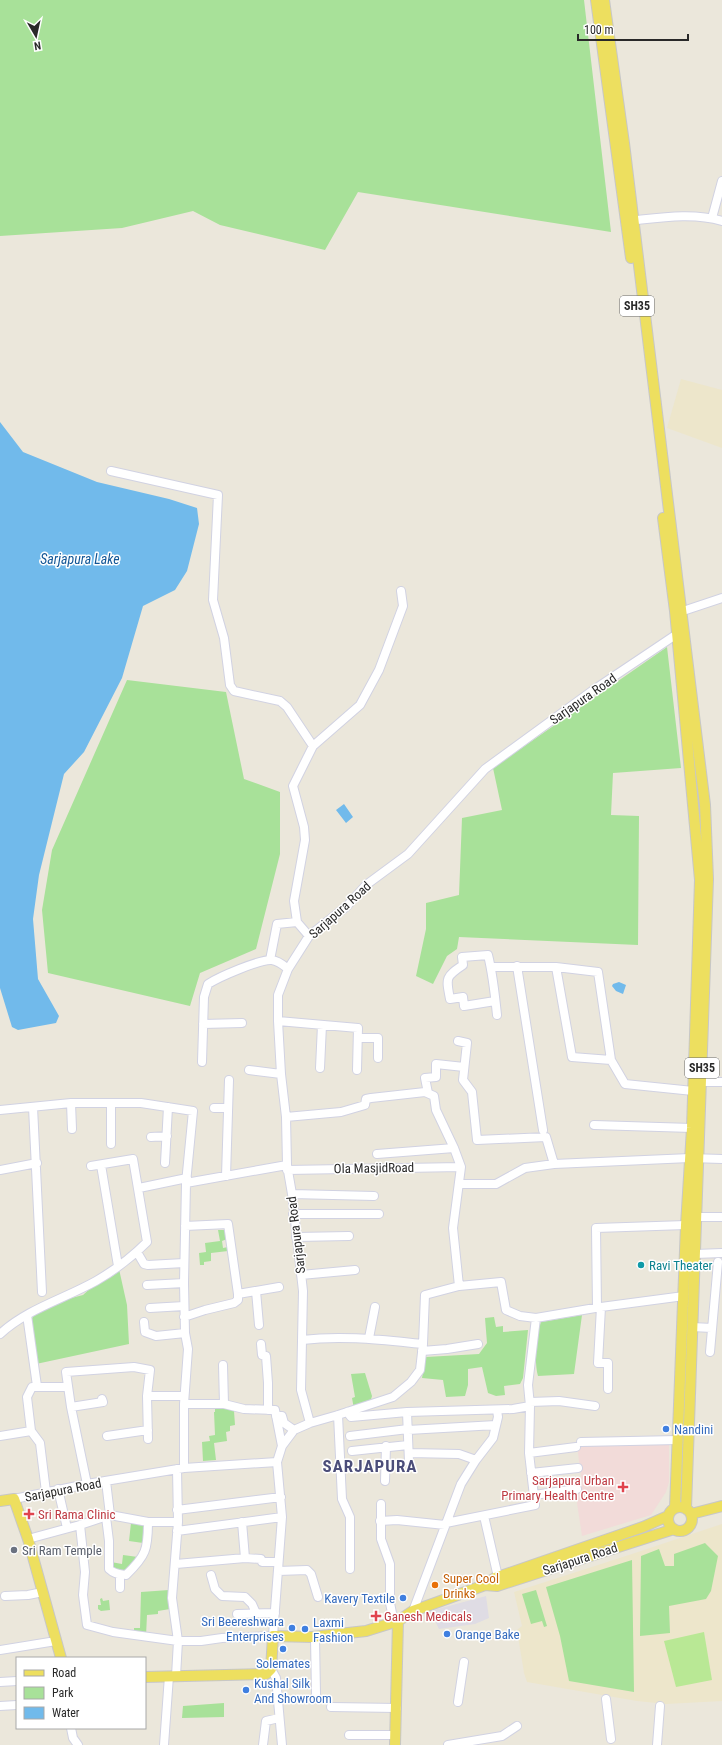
<svg xmlns="http://www.w3.org/2000/svg" width="722" height="1745" font-family="'Roboto Condensed',sans-serif">
<style>
.industrial{fill:#dfdce4}
.education{fill:#ede6cb}
.medical{fill:#f2dbd9}
.green{fill:#a8e199}
.pitch{fill:#b9e895}
.water{fill:#71baeb}
.lines{fill:none;stroke-linecap:round;stroke-linejoin:round}
.minor-casing{stroke:#d1d2e2;stroke-width:10}
.major-casing{stroke:#c7c7c7;stroke-width:12}
.minor{stroke:#fff;stroke-width:8}
.major{stroke:#eddf5f;stroke-width:10}
.culture-dot{fill:#0f9aa8;stroke:#fff;stroke-width:1.5}
.shop-dot{fill:#3f7fe0;stroke:#fff;stroke-width:1.5}
.health-dot{fill:#e0444e;stroke:#fff;stroke-width:1.5}
.worship-dot{fill:#6b7280;stroke:#fff;stroke-width:1.5}
.food-dot{fill:#e8710a;stroke:#fff;stroke-width:1.5}
.labels{text-anchor:middle;dominant-baseline:central;stroke-width:3;stroke-linejoin:round;paint-order:stroke}
.shield{fill:#fff;stroke:#696969;stroke-width:1}
.shield-label{font-size:12px;font-weight:bold;fill:#292929}
.street-label{font-size:13px;fill:#292929;stroke:#fff}
.culture-label{font-size:13px;fill:#0d838f;stroke:#fff;text-anchor:start}
.shop-label{font-size:13px;fill:#366cbe;stroke:#fff;text-anchor:start}
.health-label{font-size:13px;fill:#be3a42;stroke:#fff;text-anchor:start}
.worship-label{font-size:13px;fill:#5b616d;stroke:#fff;text-anchor:start}
.food-label{font-size:13px;fill:#c56008;stroke:#fff;text-anchor:start}
.water-label{font-size:14px;font-style:italic;fill:#115696;stroke:#fff}
.district-label{font-size:17px;font-weight:bold;letter-spacing:1px;fill:#4b4d79;stroke:#fff}
</style>
<rect width="100%" height="100%" fill="#ebe7db"/>
<path class="industrial" d="M 486,1596 L 489,1618 L 475,1624 L 439,1629 L 430,1611 Z"/>
<path class="education" d="M 681,379 L 722,390 L 722,448 L 667,428 Z
M 722,1524 L 722,1701 L 666,1704 L 637,1701 L 527,1682 L 524,1673 L 517,1630 L 522,1626 L 514,1592 L 632,1554 Z"/>
<path class="medical" d="M 669,1443 L 669,1482 L 666,1492 L 651,1515 L 582,1536 L 577,1503 L 581,1477 L 577,1445 Z"/>
<path class="green" d="M 0,0 L 584,0 L 611,232 L 358,192 L 325,250 L 220,225 L 193,211 L 122,228 L 0,236 Z
M 667,647 L 681,768 L 613,773 L 611,815 L 639,816 L 638,945 L 459,937 L 457,949 L 447,956 L 433,984 L 416,976 L 426,929 L 426,903 L 459,895 L 462,818 L 502,810 L 493,768 Z
M 127,680 L 226,692 L 244,779 L 280,792 L 280,854 L 256,949 L 200,973 L 190,1006 L 48,973 L 42,910 L 52,850 Z
M 218,1230 L 225,1230 L 227,1239 L 222,1241 L 223,1248 L 228,1247 L 228,1251 L 211,1253 L 211,1261 L 204,1262 L 204,1265 L 200,1265 L 199,1253 L 206,1252 L 205,1243 L 220,1241 Z
M 119,1269 L 127,1305 L 129,1344 L 36,1364 L 31,1320 L 34,1315 L 64,1300 L 83,1295 L 93,1286 L 114,1275 Z
M 582,1315 L 574,1374 L 538,1376 C 534,1363 536,1334 541,1322 Z
M 494,1317 L 496,1327 L 503,1326 L 503,1332 L 528,1330 L 523,1378 L 520,1384 L 504,1386 L 505,1395 L 496,1396 L 488,1393 L 482,1367 L 468,1369 L 468,1385 L 465,1396 L 446,1397 L 443,1380 L 422,1378 L 426,1357 L 479,1354 L 487,1343 L 485,1318 Z
M 365,1373 L 372,1396 L 370,1403 L 354,1409 L 352,1398 L 355,1397 L 351,1374 Z
M 215,1407 L 228,1407 L 236,1411 L 234,1411 L 235,1425 L 230,1426 L 230,1431 L 226,1432 L 227,1441 L 214,1443 L 216,1460 L 203,1461 L 202,1442 L 210,1441 L 209,1436 L 215,1435 L 214,1412 L 215,1412 Z
M 131,1523 L 144,1524 L 143,1543 L 129,1541 Z
M 705,1543 L 718,1556 L 711,1591 L 706,1599 L 669,1606 L 670,1633 L 640,1636 L 641,1556 L 659,1549 L 665,1566 L 674,1566 L 674,1554 Z
M 123,1555 L 138,1557 L 125,1573 L 112,1570 L 111,1562 L 122,1564 Z
M 632,1560 L 634,1692 L 569,1681 L 560,1636 L 546,1587 Z
M 169,1590 L 170,1609 L 158,1611 L 158,1614 L 147,1615 L 146,1636 L 134,1633 L 134,1628 L 140,1628 L 141,1592 Z
M 536,1590 L 547,1626 L 544,1627 L 542,1621 L 531,1624 L 522,1594 Z
M 102,1598 L 103,1601 L 109,1600 L 110,1610 L 101,1611 L 98,1609 L 98,1605 L 101,1605 L 100,1599 Z
M 224,1703 L 224,1717 L 182,1718 L 183,1706 Z"/>
<path class="pitch" d="M 704,1632 L 712,1680 L 676,1687 L 664,1641 Z"/>
<path class="water" d="M 0,422 L 23,452 L 97,482 L 169,499 L 197,508 L 199,524 L 187,571 L 175,590 L 143,606 L 122,678 L 84,752 L 64,774 L 39,875 L 33,919 L 38,979 L 59,1016 L 56,1023 L 18,1030 L 12,1027 L 0,988 Z
M 344,804 L 353,817 L 346,823 L 336,810 Z
M 619,982 L 626,985 L 623,994 L 616,991 L 612,986 L 613,984 Z"/>
<g class="lines">
<defs>
<path id="minor" d="M 712,218 L 722,181
M 628,221 C 658,218 693,212 722,221
M 111,471 L 218,495 L 213,600 L 224,638 L 230,685 L 234,691 L 280,701 L 287,707 L 313,746 L 293,786 L 304,827 L 305,840 L 294,901 L 297,922 L 309,936
M 677,613 L 722,598
M 313,746 L 360,705 L 379,670 L 403,606 L 401,591
M 270,960 L 277,924 L 297,922
M 517,966 L 543,1130
M 491,967 L 556,967 L 598,972 L 611,1060 L 625,1084 L 693,1091
M 556,967 L 572,1057 L 611,1060
M 495,1001 L 464,1006 L 463,997 L 450,999 C 446,978 445,977 463,965 L 462,957 L 488,955 C 493,975 495,995 497,1015
M 278,1021 L 358,1028 L 357,1070
M 203,1024 L 242,1023
M 359,1038 L 378,1038 L 378,1058
M 458,1041 L 467,1043 L 463,1080 L 472,1092 L 477,1140 L 546,1137 L 554,1164
M 202,1062 L 204,997 L 208,984 C 219,977 260,959 272,960 C 279,961 283,965 288,969
M 320,1068 L 322,1025
M 249,1070 L 281,1074
M 695,1082 L 722,1082
M 428,1093 L 425,1078 L 436,1077 L 436,1064 L 464,1067
M 71,1103 L 72,1129
M 111,1104 L 111,1144
M 33,1107 L 42,1292
M 214,1108 L 228,1108
M 0,1110 L 71,1103 L 141,1103 L 193,1111 L 186,1183 L 184,1283 L 185,1333 L 188,1349 L 184,1404 L 184,1468
M 286,1117 L 341,1112 L 365,1105 L 366,1099 L 371,1098 L 425,1092 L 434,1096 L 436,1110 L 454,1148 L 461,1167 L 453,1228 L 459,1286
M 594,1125 L 692,1128
M 151,1137 L 167,1136
M 377,1154 L 454,1148
M 165,1163 L 168,1107
M 101,1165 L 118,1266
M 0,1170 L 37,1163
M 287,1170 L 461,1167
M 226,1176 L 229,1080
M 186,1183 L 287,1165
M 459,1184 L 496,1184 L 525,1168 L 554,1164 L 690,1158 L 722,1159
M 139,1188 L 187,1178
M 292,1194 L 374,1196
M 293,1214 L 379,1214
M 697,1217 L 722,1217
M 296,1237 L 349,1236
M 137,1252 L 144,1264 L 148,1265 L 184,1263
M 695,1254 L 722,1253
M 301,1275 L 355,1270
M 147,1285 L 184,1283
M 256,1291 L 259,1325
M 238,1294 L 279,1287
M 601,1307 L 598,1363 L 608,1363 L 608,1389
M 150,1308 L 184,1306
M 597,1308 L 596,1228 L 686,1225
M 27,1315 L 37,1386
M 184,1317 L 205,1310 L 234,1303 L 238,1300 L 238,1294 L 228,1224 L 185,1226
M 144,1322 L 145,1332 L 156,1336 L 185,1333
M 692,1327 L 712,1328
M 0,1334 C 27,1309 64,1299 96,1281 C 115,1270 132,1257 147,1242 L 133,1159 L 91,1166
M 369,1338 L 375,1307
M 302,1340 C 343,1335 382,1340 423,1344
M 261,1344 L 262,1355 L 266,1356 L 268,1383 L 268,1410
M 422,1351 L 447,1349 L 478,1344
M 710,1352 L 718,1262
M 223,1365 L 224,1404
M 147,1396 L 184,1396
M 530,1402 L 559,1401 L 595,1406
M 184,1404 L 224,1404 L 244,1409 L 275,1410 L 282,1446
M 71,1407 L 103,1402 L 102,1399
M 347,1412 L 351,1417 L 407,1412 L 513,1409 L 530,1406
M 407,1412 L 409,1462
M 338,1415 L 342,1499 L 350,1517 L 350,1569
M 276,1416 L 282,1416 L 284,1423 L 294,1430
M 310,1423 L 338,1415 L 393,1397 L 411,1382 L 420,1370 L 423,1344 L 425,1295 L 459,1286 L 501,1282 L 506,1310 L 520,1316 L 536,1318 L 601,1307 L 684,1296
M 408,1430 L 496,1425
M 0,1436 L 31,1431
M 107,1436 L 148,1430
M 350,1436 L 408,1429
M 581,1442 L 678,1440
M 352,1451 L 408,1445
M 409,1453 L 459,1454 L 476,1460
M 529,1453 L 576,1447
M 531,1473 L 578,1468
M 106,1481 L 110,1515
M 385,1481 L 386,1446
M 87,1484 L 71,1407 L 66,1372 L 134,1367 L 150,1370 L 147,1396 L 148,1439
M 58,1489 L 67,1528
M 46,1492 L 40,1443 L 31,1431 L 27,1397 L 32,1387 L 68,1387
M 534,1495 L 577,1489
M 14,1499 L 87,1484 L 184,1468 L 277,1462
M 381,1504 L 381,1539 L 390,1564 L 390,1603 L 394,1623
M 177,1510 L 281,1497
M 484,1516 L 498,1577
M 106,1517 L 109,1541 L 109,1569 C 114,1574 119,1574 126,1575 C 146,1556 148,1549 148,1522
M 380,1521 L 397,1520 L 445,1525
M 242,1522 L 245,1558
M 446,1523 L 535,1505 L 529,1453 L 530,1406 L 528,1385 L 536,1318
M 80,1525 L 85,1572 L 83,1595 L 87,1625 L 113,1632 L 178,1641 L 201,1641 L 222,1638 L 273,1636 L 282,1517 L 277,1462 L 282,1446 L 294,1430 L 310,1423 L 301,1390 L 303,1291 L 292,1194 L 287,1165 L 286,1117 L 281,1074 L 278,1021 L 278,995 L 288,969 L 309,936 L 347,906 L 366,885 L 408,854 L 485,769 L 592,691 L 680,632
M 177,1531 L 282,1517
M 28,1539 L 80,1525 L 110,1515 L 148,1522 L 178,1522
M 176,1564 L 245,1558 L 261,1559 L 262,1562 L 278,1562
M 278,1571 L 307,1570 L 311,1574 L 318,1597
M 211,1575 L 215,1589 L 222,1596 L 245,1597 L 252,1604 L 256,1613
M 120,1588 L 120,1575
M 5,1596 L 28,1595 L 43,1592
M 413,1611 L 461,1484 L 476,1460 L 493,1438 L 498,1417 L 497,1410
M 237,1614 L 275,1613
M 315,1637 L 316,1694
M 0,1650 L 56,1641
M 271,1669 L 276,1678 L 282,1745
M 176,1676 L 178,1641 L 172,1598 L 178,1522 L 177,1469
M 0,1682 L 17,1681
M 606,1699 L 611,1739
M 458,1702 L 464,1662
M 0,1706 L 17,1705
M 331,1707 L 397,1708
M 71,1728 L 73,1738 L 78,1745
M 349,1735 L 395,1735
M 164,1745 L 169,1676
M 263,1745 L 266,1721 L 279,1718
M 448,1745 L 502,1736 L 517,1726
M 657,1745 L 660,1706"/>
<path id="major" d="M 596,0 L 631,258
M 604,0 L 624,143 L 705,805 L 708,879 L 686,1509
M 663,518 L 675,611 L 700,880 L 692,1128 L 686,1225 L 675,1508
M 0,1501 L 14,1499 L 28,1539 L 61,1658
M668 1519a12 12 0 1 1 24 0a12 12 0 1 1-24 0Z
M 691,1514 L 722,1506
M 485,1585 L 497,1586 L 674,1529
M 145,1677 L 266,1674 L 271,1669 L 273,1636 L 312,1637 L 366,1631 L 398,1621 L 413,1611 L 485,1585 L 495,1578 L 643,1527 L 668,1516
M 395,1745 L 398,1621"/>
</defs>
<use href="#minor" class="minor-casing"/>
<use href="#major" class="major-casing"/>
<use href="#minor" class="minor"/>
<use href="#major" class="major"/>
</g>
<circle class="culture-dot" cx="641" cy="1265" r="4"/>
<g class="shop-dot">
<circle cx="666" cy="1429" r="4"/>
<circle cx="403" cy="1598" r="4"/>
<circle cx="292" cy="1628" r="4"/>
<circle cx="305" cy="1629" r="4"/>
<circle cx="447" cy="1634" r="4"/>
<circle cx="283" cy="1649" r="4"/>
<circle cx="246" cy="1690" r="4"/>
</g>
<g class="health-dot">
<path d="M621 1481h4v4h4v4h-4v4h-4v-4h-4v-4h4z"/>
<path d="M27 1508h4v4h4v4h-4v4h-4v-4h-4v-4h4z"/>
<path d="M374 1610h4v4h4v4h-4v4h-4v-4h-4v-4h4z"/>
</g>
<circle class="worship-dot" cx="14" cy="1550" r="4"/>
<circle class="food-dot" cx="435" cy="1585" r="4"/>
<g class="labels">
<g class="shield">
<rect x="620" y="296" width="34" height="20" rx="3"/>
<rect x="685" y="1058" width="34" height="20" rx="3"/>
</g>
<g class="shield-label">
<text x="637" y="306">SH35</text>
<text x="702" y="1068">SH35</text>
</g>
<g class="street-label">
<text transform="translate(583 699) rotate(-35)">Sarjapura Road</text>
<text transform="translate(340 910) rotate(-42)">Sarjapura Road</text>
<text transform="translate(374 1168) rotate(-1)">Ola MasjidRoad</text>
<text transform="translate(296 1235) rotate(-97)">Sarjapura Road</text>
<text transform="translate(63 1490) rotate(-11)">Sarjapura Road</text>
<text transform="translate(580 1559) rotate(-18)">Sarjapura Road</text>
</g>
<g class="culture-label">
<text x="649" y="1265">Ravi Theater</text>
</g>
<g class="shop-label">
<text x="674" y="1429">Nandini</text>
<text x="395" y="1598" text-anchor="end">Kavery Textile</text>
<text x="284" y="1621" text-anchor="end">Sri Beereshwara<tspan x="284" dy="15">Enterprises</tspan></text>
<text x="313" y="1622">Laxmi<tspan x="313" dy="15">Fashion</tspan></text>
<text x="455" y="1634">Orange Bake</text>
<text x="283" y="1663" text-anchor="middle">Solemates</text>
<text x="254" y="1683">Kushal Silk<tspan x="254" dy="15">And Showroom</tspan></text>
</g>
<g class="health-label">
<text x="614" y="1480" text-anchor="end">Sarjapura Urban<tspan x="614" dy="15">Primary Health Centre</tspan></text>
<text x="38" y="1514">Sri Rama Clinic</text>
<text x="384" y="1616">Ganesh Medicals</text>
</g>
<g class="worship-label">
<text x="22" y="1550">Sri Ram Temple</text>
</g>
<g class="food-label">
<text x="443" y="1578">Super Cool<tspan x="443" dy="15">Drinks</tspan></text>
</g>
<g class="water-label">
<text x="80" y="559">Sarjapura Lake</text>
</g>
<g class="district-label">
<text x="370" y="1466">SARJAPURA</text>
</g>
</g>
<rect x="16" y="1657" width="130" height="72" fill="#ffffff" stroke="#a9a9a9"/>
<rect x="24" y="1670" width="20" height="6" fill="#eddf5f" stroke="#a9a9a9"/>
<text x="52" y="1677" font-size="12" fill="#292929">Road</text>
<rect x="24" y="1687" width="20" height="12" fill="#a8e199" stroke="#a9a9a9"/>
<text x="52" y="1697" font-size="12" fill="#292929">Park</text>
<rect x="24" y="1707" width="20" height="12" fill="#71baeb" stroke="#a9a9a9"/>
<text x="52" y="1717" font-size="12" fill="#292929">Water</text>
<g transform="translate(36 36) rotate(171)" stroke="#ffffff" stroke-width="3" paint-order="stroke">
<path d="M0-3L7 15L0 10L-7 15Z" fill="#292929"/>
<text y="-6" font-size="11" font-weight="bold" text-anchor="middle" fill="#292929">N</text>
</g>
<path d="M578 34v6h110v-6" fill="none" stroke="#292929" stroke-width="2"/>
<text x="584" y="34" font-size="12" fill="#292929" stroke="#ffffff" stroke-width="3" paint-order="stroke">100 m</text>
</svg>
